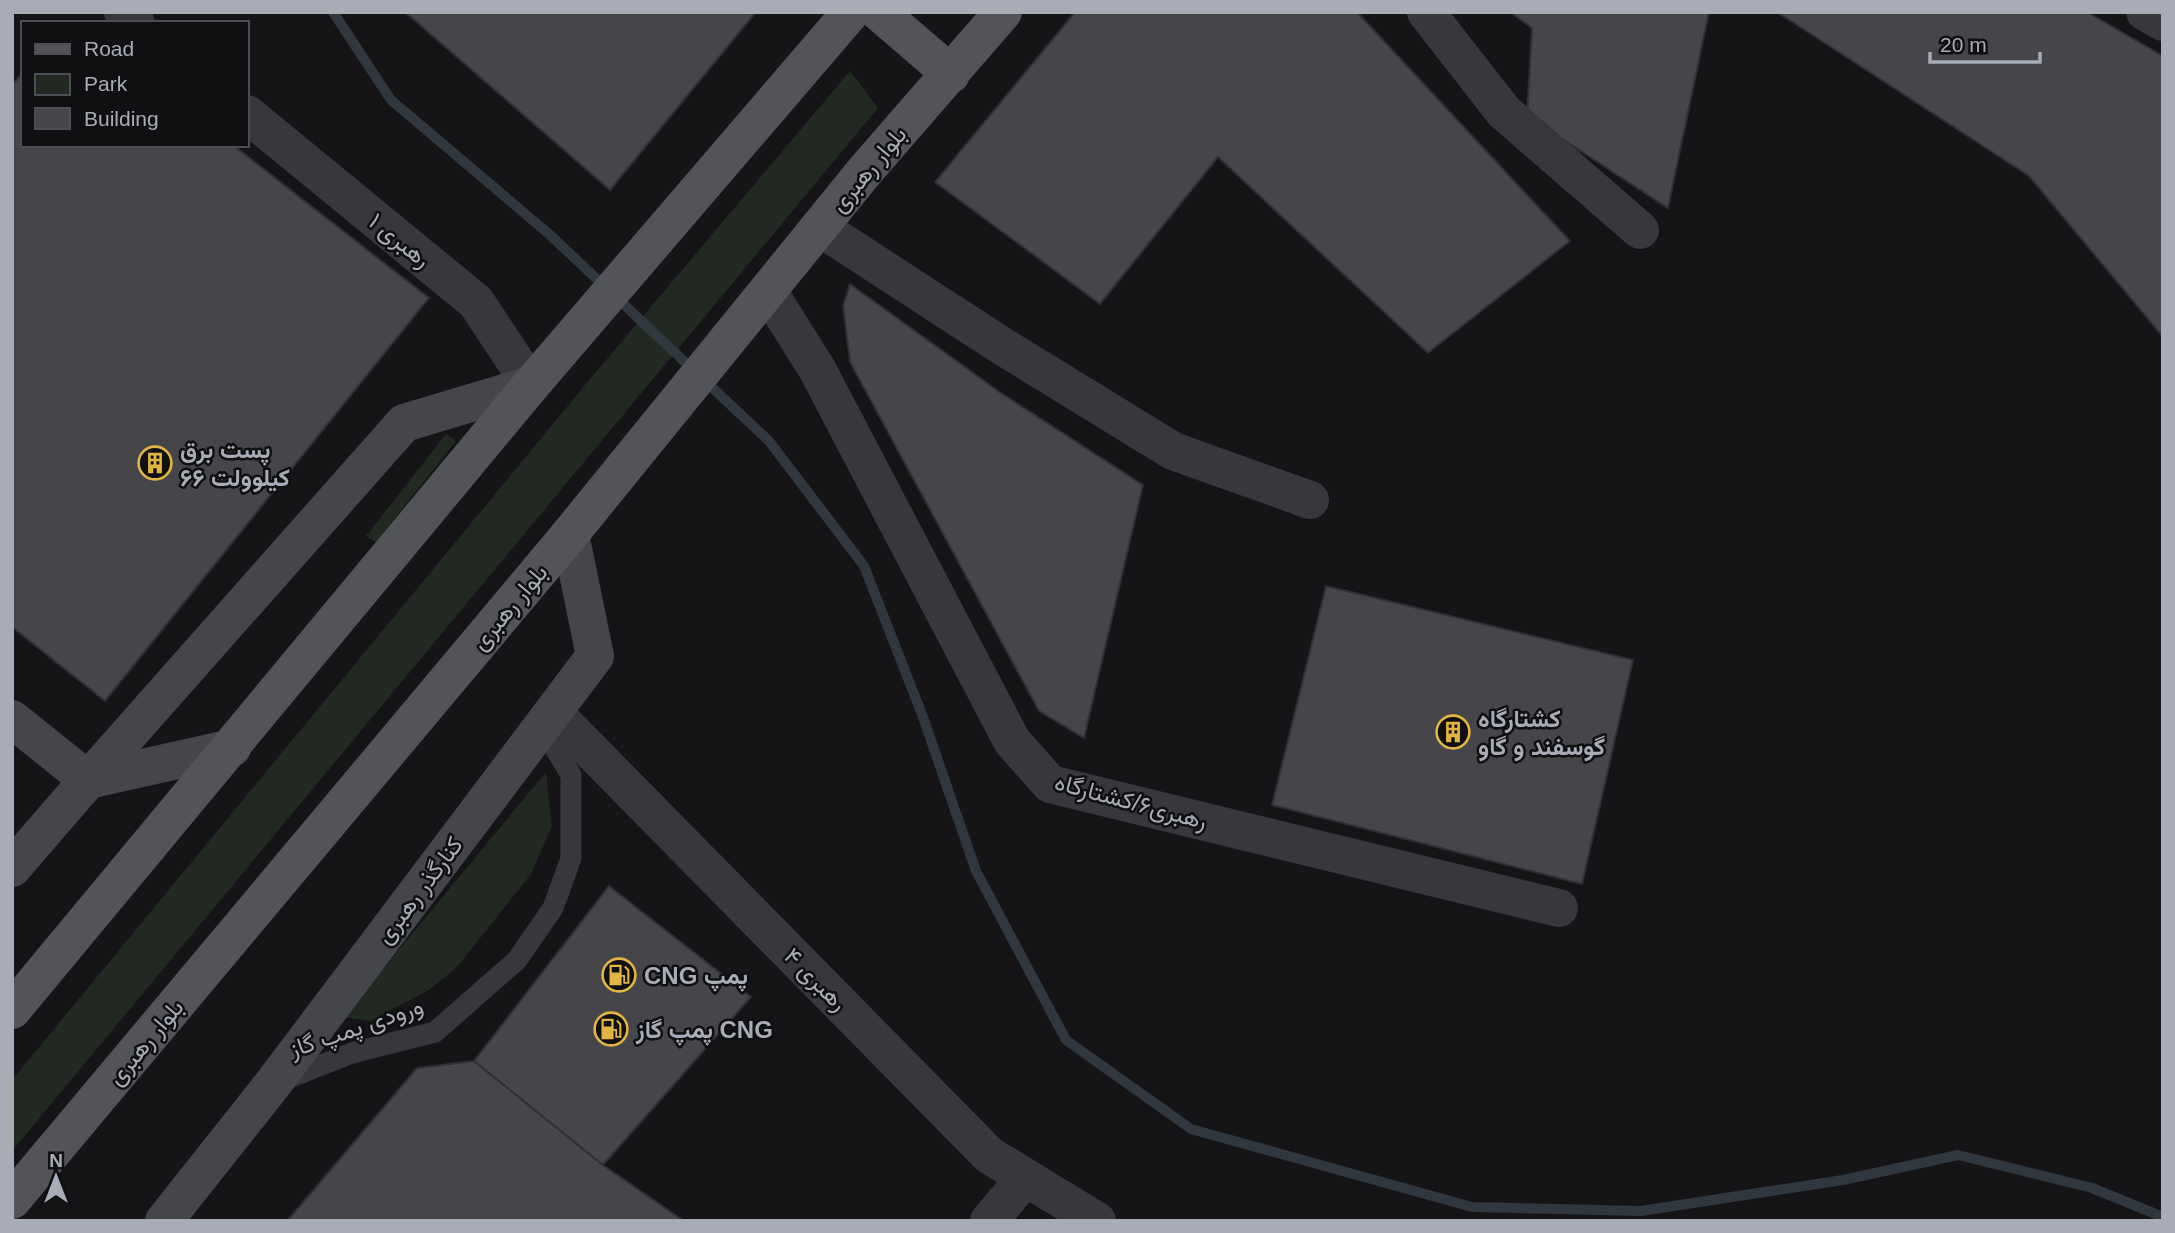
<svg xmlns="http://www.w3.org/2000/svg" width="2175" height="1233" font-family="Helvetica,Vazirmatn,sans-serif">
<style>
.green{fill:#222923}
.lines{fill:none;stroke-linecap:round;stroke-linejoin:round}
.stream{stroke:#30373f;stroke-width:10}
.building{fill:#45454a;stroke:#302f33;stroke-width:2}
.lane{stroke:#37373c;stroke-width:21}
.street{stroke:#37373c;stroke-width:38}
.secondary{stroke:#45464b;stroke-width:38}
.primary{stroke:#53545a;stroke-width:38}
.labels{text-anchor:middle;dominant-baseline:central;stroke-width:5;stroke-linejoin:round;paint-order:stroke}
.street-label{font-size:24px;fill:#a8acb6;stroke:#101012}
.poi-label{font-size:24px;font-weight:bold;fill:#a8acb6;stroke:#101012;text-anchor:start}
</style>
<rect width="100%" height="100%" fill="#151517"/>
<path class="green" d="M 850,71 L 878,108 L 12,1151 L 12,1080 L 585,385 Z
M 446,434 L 456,441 L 376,542 L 366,536 Z
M 546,772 L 552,826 L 531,874 L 457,967 L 429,990 L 370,1021 L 343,1017 Z"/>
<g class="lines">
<path class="stream" d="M 333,12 L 391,100 L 549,234 L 769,441 L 864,566 L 923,717 L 976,871 L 1066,1040 L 1191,1129 L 1472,1207 L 1641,1211 L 1843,1180 L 1958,1155 L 2092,1188 L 2163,1217"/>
</g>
<path class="building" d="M 405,12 L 756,12 L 610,190 Z
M 1075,12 L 1357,12 L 1570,241 L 1428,353 L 1218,157 L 1100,304 L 935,182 Z
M 1510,12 L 1709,12 L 1668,208 L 1527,116 L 1532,28 Z
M 1777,12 L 2087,12 L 2163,56 L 2163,337 L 2029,176 Z
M 23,73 L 23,145 L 233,145 L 429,298 L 105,701 L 12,627 L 12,85 Z
M 850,284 L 1001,393 L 1143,485 L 1084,738 L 1039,711 L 850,362 L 843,306 Z
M 1326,586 L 1633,660 L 1582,884 L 1272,805 Z
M 609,886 L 751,997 L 603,1165 L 474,1061 Z
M 474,1061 L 603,1165 L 684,1221 L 287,1221 L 417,1068 Z"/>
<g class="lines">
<path class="lane" d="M 281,1081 L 352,1053 L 435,1032 L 517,960 L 553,908 L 571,858 L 571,775 L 542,727"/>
<path class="street" d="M 123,12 L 136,23
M 1426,12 L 1504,112 L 1640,230
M 2145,12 L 2163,22
M 247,114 L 476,302 L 531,385
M 819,227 L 1002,346 L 1173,451 L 1310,500
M 768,291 L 817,369 L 1012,741 L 1050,784 L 1559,908
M 553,712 L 989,1155 L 1097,1221
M 989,1221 L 1025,1178"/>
<path class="secondary" d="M 12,719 L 88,780 L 404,423 L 531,385
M 12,868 L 88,780 L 232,748
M 164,1221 L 272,1085 L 595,656 L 570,534"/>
<path class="primary" d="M 879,12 L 951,74
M 12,1010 L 531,385 L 851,12
M 12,1200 L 570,534 L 864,172 L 1003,12"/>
</g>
<defs>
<symbol id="building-ring" viewBox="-11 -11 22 22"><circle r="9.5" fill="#101012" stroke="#e2b543" stroke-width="1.5"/><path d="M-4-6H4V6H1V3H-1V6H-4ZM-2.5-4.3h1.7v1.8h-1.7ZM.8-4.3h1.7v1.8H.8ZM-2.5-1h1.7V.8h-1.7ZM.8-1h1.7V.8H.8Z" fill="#e2b543"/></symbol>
<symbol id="fuel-ring" viewBox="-11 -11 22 22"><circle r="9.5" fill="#101012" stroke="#e2b543" stroke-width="1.5"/><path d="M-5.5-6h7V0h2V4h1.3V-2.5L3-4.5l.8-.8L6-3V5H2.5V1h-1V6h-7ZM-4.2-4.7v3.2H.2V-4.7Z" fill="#e2b543"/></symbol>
</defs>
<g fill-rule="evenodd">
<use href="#building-ring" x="136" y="444" width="38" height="38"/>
<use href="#building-ring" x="1434" y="713" width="38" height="38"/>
<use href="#fuel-ring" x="600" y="956" width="38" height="38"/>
<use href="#fuel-ring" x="592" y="1010" width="38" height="38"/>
</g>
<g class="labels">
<g class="street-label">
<text transform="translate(868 169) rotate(-50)">بلوار رهبری</text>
<text transform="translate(400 240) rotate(39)">رهبری ۱</text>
<text transform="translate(509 607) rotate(-50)">بلوار رهبری</text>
<text transform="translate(1131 801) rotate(15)">رهبری۶/کشتارگاه</text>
<text transform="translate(419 890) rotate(-53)">کنارگذر رهبری</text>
<text transform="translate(816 979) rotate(45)">رهبری ۴</text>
<text transform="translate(356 1027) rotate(-19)">ورودی پمپ گاز</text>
<text transform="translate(145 1042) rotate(-50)">بلوار رهبری</text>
</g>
<g class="poi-label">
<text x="180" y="449">پست برق<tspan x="180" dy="28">۶۶ کیلوولت</tspan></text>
<text x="1478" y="718">کشتارگاه<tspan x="1478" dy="28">گوسفند و گاو</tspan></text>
<text x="644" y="975">CNG پمپ</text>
<text x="636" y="1029">پمپ گاز CNG</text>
</g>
</g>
<rect width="2175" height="1233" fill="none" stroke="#a8acb6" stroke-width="28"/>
<rect x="21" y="21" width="228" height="126" fill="#101012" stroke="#4d4e54" stroke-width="2"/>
<rect x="35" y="44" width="35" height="10" fill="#53545a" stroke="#4d4e54" stroke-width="2"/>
<text x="84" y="56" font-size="21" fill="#a8acb6">Road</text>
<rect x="35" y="74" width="35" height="21" fill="#222923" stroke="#4d4e54" stroke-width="2"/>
<text x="84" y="91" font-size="21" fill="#a8acb6">Park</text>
<rect x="35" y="108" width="35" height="21" fill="#45454a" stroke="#4d4e54" stroke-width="2"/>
<text x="84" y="126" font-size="21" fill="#a8acb6">Building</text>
<g transform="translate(56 1177)" stroke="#101012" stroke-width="5" paint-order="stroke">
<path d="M0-5L12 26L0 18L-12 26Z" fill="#a8acb6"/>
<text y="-10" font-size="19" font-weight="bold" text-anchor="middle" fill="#a8acb6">N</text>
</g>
<path d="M1930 52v10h110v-10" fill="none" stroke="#a8acb6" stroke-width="3.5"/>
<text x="1940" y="52" font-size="21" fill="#a8acb6" stroke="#101012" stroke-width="5" paint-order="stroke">20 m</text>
</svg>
